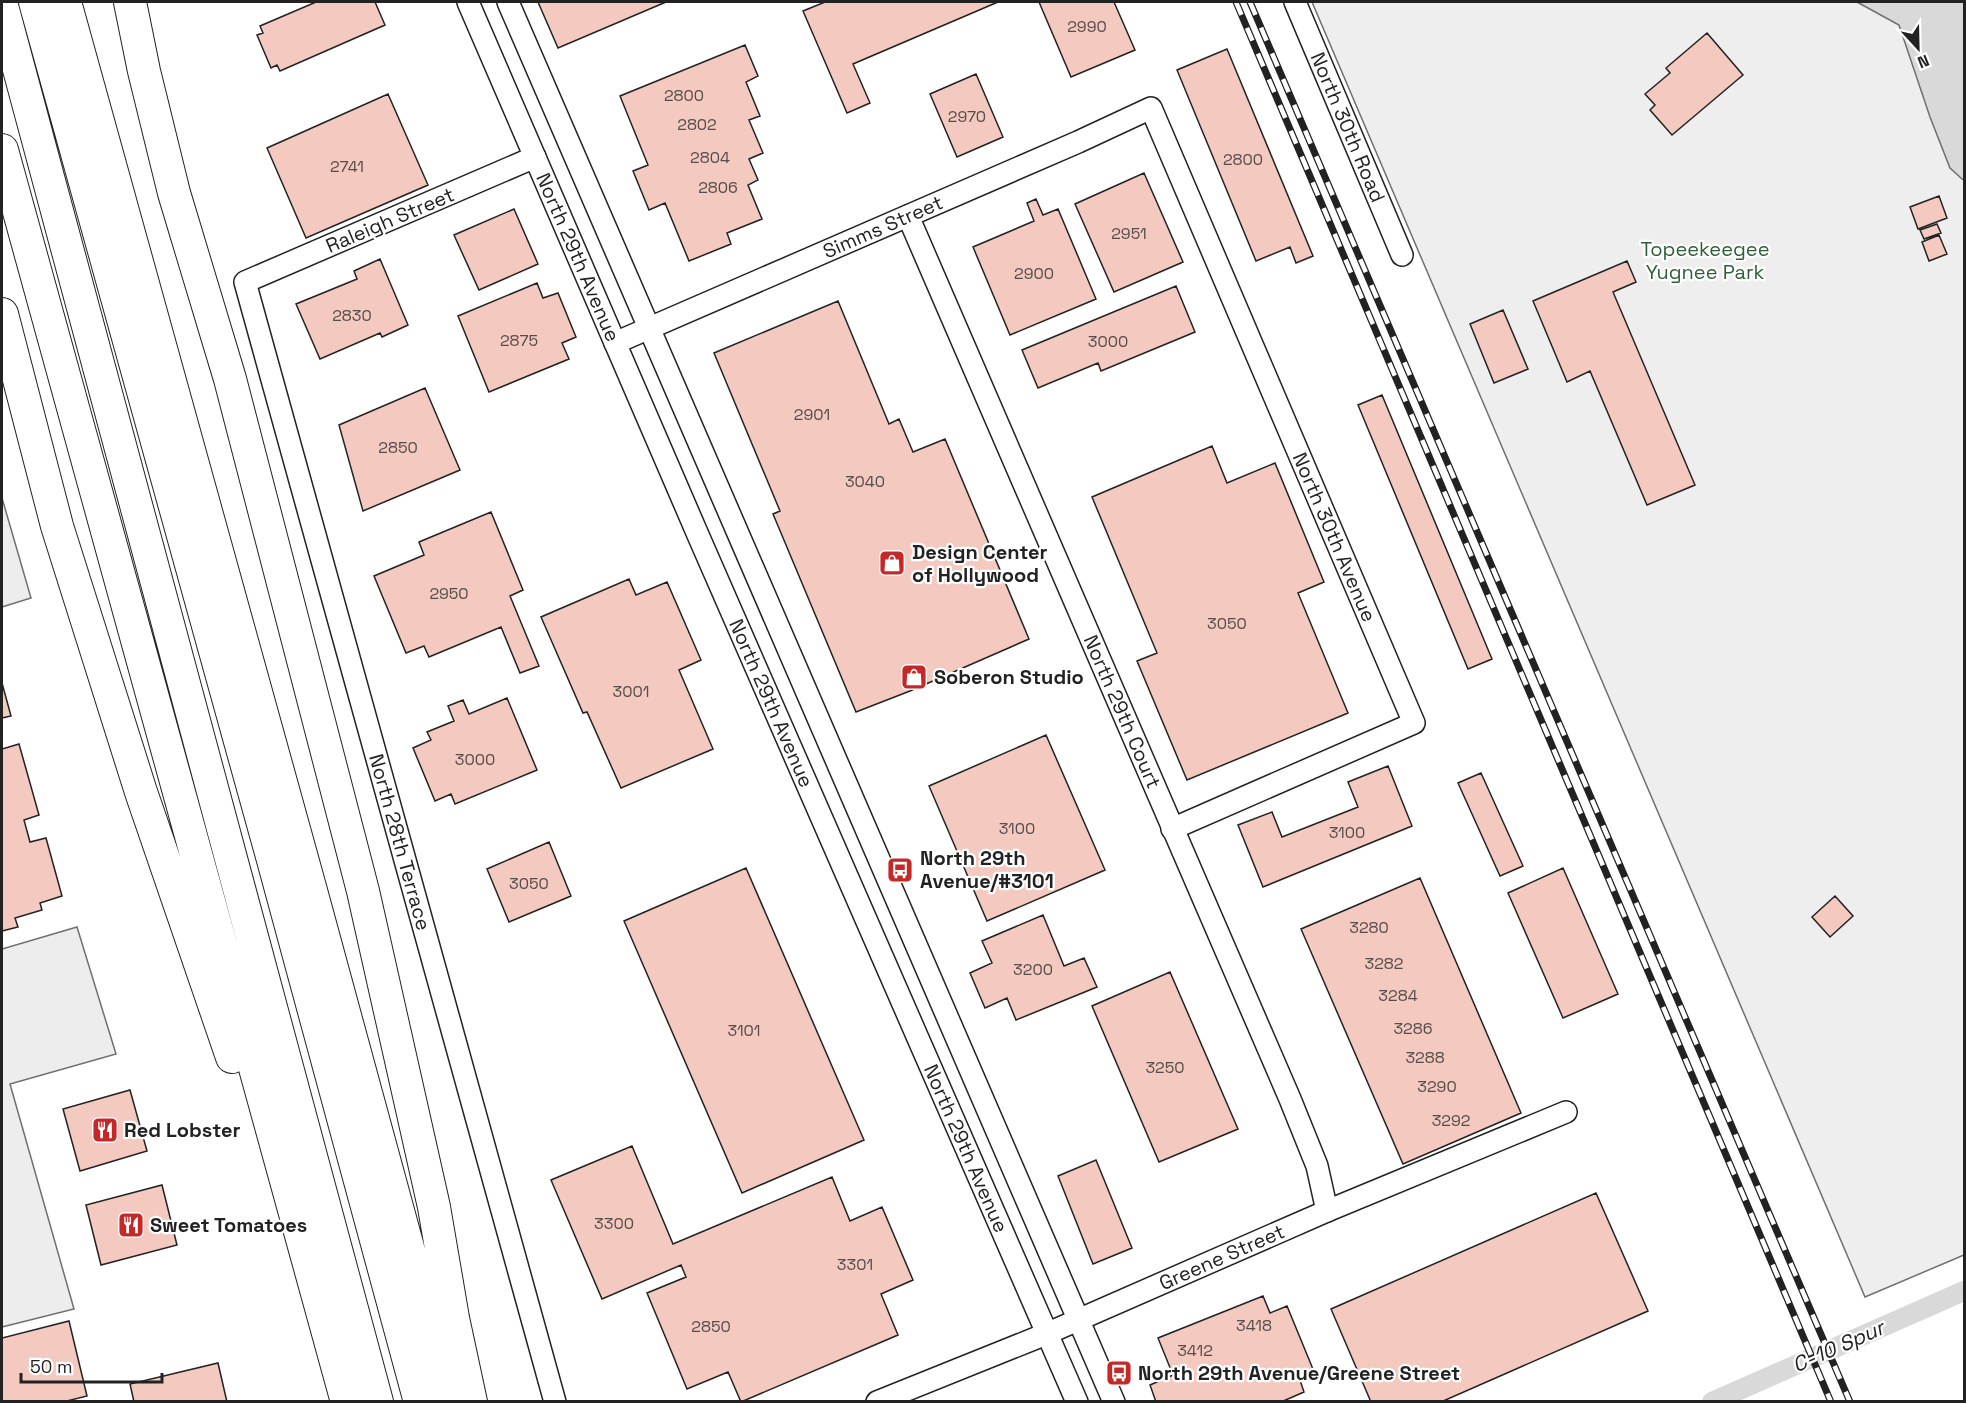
<svg xmlns="http://www.w3.org/2000/svg" width="1966" height="1403" font-family="'Space Grotesk',sans-serif">
<style>
.green{fill:#eee;stroke:#6f6f6f;stroke-width:1.5}
.parking{fill:#ededed;stroke:#6f6f6f;stroke-width:1.5}
.water{fill:#d9d9d9;stroke:#6f6f6f;stroke-width:1.5}
.lines{fill:none;stroke-linecap:round;stroke-linejoin:round}
.canal{stroke:#d9d9d9;stroke-width:20}
.building{fill:#f3c9c0;stroke:#222;stroke-width:1.5}
.minor-casing{stroke:#222;stroke-width:24}
.highway-casing{stroke:#222;stroke-width:34}
.minor{stroke:#fff;stroke-width:21}
.highway{stroke:#fff;stroke-width:32}
.rail-casing{stroke:#222;stroke-width:7}
.rail{stroke:#fff;stroke-width:4.5;stroke-dasharray:14;stroke-linecap:butt}
.labels{text-anchor:middle;dominant-baseline:central;stroke-width:4.5;stroke-linejoin:round;paint-order:stroke}
.number-label{font-size:16px;fill:#564c4a}
.street-label{font-size:20px;fill:#222;stroke:#fff}
.park-label{font-size:20px;fill:#2f5e38;stroke:#fff}
.poi-label{font-size:20px;font-weight:bold;fill:#222;stroke:#fff;text-anchor:start}
.water-label{font-size:21px;font-style:italic;fill:#222;stroke:#fff}
</style>
<rect width="100%" height="100%" fill="#fff"/>
<path class="green" d="M 1312,2 L 1964,2 L 1964,1255 L 1865,1297 Z"/>
<path class="parking" d="M 2,498 L 31,598 L 2,607 Z
M 77,927 L 116,1054 L 10,1084 L 74,1309 L 2,1327 L 2,949 Z"/>
<path class="water" d="M 1857,2 L 1964,2 L 1964,180 L 1962,179 L 1950,168 L 1930,117 L 1899,25 Z"/>
<g class="lines">
<path class="canal" d="M 1712,1402 L 1964,1291"/>
</g>
<path class="building" d="M 316,2 L 375,2 L 385,25 L 280,71 L 277,65 L 271,68 L 257,35 L 263,33 L 260,26 Z
M 538,2 L 666,2 L 558,48 Z
M 825,2 L 998,2 L 853,64 L 870,103 L 847,113 L 803,11 Z
M 1039,2 L 1114,2 L 1135,50 L 1071,77 Z
M 1707,33 L 1743,75 L 1672,135 L 1650,110 L 1655,105 L 1645,94 L 1670,73 L 1666,68 Z
M 745,45 L 758,76 L 746,82 L 760,116 L 749,120 L 763,153 L 749,159 L 758,180 L 748,185 L 762,219 L 727,233 L 731,244 L 689,261 L 665,203 L 649,210 L 633,171 L 648,165 L 620,96 Z
M 1227,49 L 1313,256 L 1296,263 L 1290,247 L 1256,261 L 1177,70 Z
M 976,74 L 1003,137 L 957,157 L 930,94 Z
M 388,94 L 428,185 L 306,238 L 267,148 Z
M 1144,173 L 1183,262 L 1114,292 L 1075,204 Z
M 1939,196 L 1947,218 L 1918,229 L 1910,207 Z
M 1036,199 L 1043,215 L 1058,209 L 1096,299 L 1010,335 L 973,247 L 1034,221 L 1027,203 Z
M 514,209 L 538,264 L 479,290 L 454,235 Z
M 1937,224 L 1941,233 L 1924,239 L 1920,230 Z
M 1939,235 L 1947,254 L 1929,261 L 1922,242 Z
M 380,259 L 408,325 L 382,337 L 380,333 L 320,359 L 296,304 L 357,279 L 354,271 Z
M 1627,261 L 1636,282 L 1613,292 L 1695,485 L 1647,505 L 1590,371 L 1567,382 L 1533,301 Z
M 537,283 L 543,298 L 558,293 L 576,337 L 562,343 L 569,359 L 489,392 L 458,316 Z
M 1176,286 L 1195,332 L 1101,371 L 1098,363 L 1038,388 L 1022,350 Z
M 838,301 L 889,424 L 899,419 L 913,452 L 945,439 L 1029,639 L 910,691 L 856,712 L 773,514 L 780,511 L 714,353 Z
M 1503,310 L 1528,369 L 1494,383 L 1470,324 Z
M 425,388 L 460,470 L 363,511 L 339,425 Z
M 1382,395 L 1492,659 L 1468,669 L 1358,405 Z
M 1212,446 L 1227,483 L 1275,463 L 1324,582 L 1298,593 L 1348,713 L 1187,780 L 1137,661 L 1157,653 L 1092,497 Z
M 491,512 L 523,590 L 510,596 L 539,666 L 520,673 L 501,627 L 429,657 L 424,646 L 406,653 L 374,576 L 424,555 L 419,542 Z
M 629,579 L 636,595 L 667,582 L 701,660 L 679,670 L 713,749 L 621,788 L 587,712 L 583,713 L 541,617 Z
M 2,683 L 11,716 L 2,718 Z
M 507,698 L 537,770 L 455,804 L 451,794 L 435,801 L 413,748 L 431,740 L 427,732 L 454,721 L 448,706 L 463,700 L 469,714 Z
M 1046,735 L 1105,870 L 987,921 L 929,786 Z
M 19,744 L 39,815 L 24,820 L 30,842 L 46,838 L 62,896 L 40,903 L 42,910 L 15,918 L 18,927 L 2,931 L 2,749 Z
M 1388,766 L 1412,826 L 1263,887 L 1238,825 L 1272,812 L 1282,837 L 1358,807 L 1348,782 Z
M 1481,773 L 1523,866 L 1500,876 L 1458,783 Z
M 549,842 L 571,896 L 509,922 L 487,869 Z
M 746,868 L 864,1140 L 742,1193 L 624,921 Z
M 1563,868 L 1618,994 L 1563,1018 L 1508,893 Z
M 1420,878 L 1521,1113 L 1403,1164 L 1301,929 Z
M 1835,896 L 1853,916 L 1830,937 L 1812,917 Z
M 1043,915 L 1064,966 L 1084,958 L 1097,987 L 1016,1020 L 1007,998 L 985,1008 L 970,973 L 992,963 L 982,941 Z
M 1170,972 L 1238,1129 L 1159,1162 L 1092,1006 Z
M 130,1090 L 147,1151 L 80,1171 L 63,1109 Z
M 632,1146 L 673,1244 L 832,1177 L 850,1221 L 882,1207 L 913,1280 L 881,1294 L 898,1335 L 741,1402 L 728,1372 L 687,1389 L 647,1293 L 686,1277 L 681,1265 L 602,1299 L 551,1180 Z
M 1096,1160 L 1132,1248 L 1093,1264 L 1058,1176 Z
M 162,1185 L 177,1245 L 101,1265 L 86,1205 Z
M 1596,1193 L 1648,1311 L 1441,1402 L 1371,1402 L 1331,1309 Z
M 1263,1296 L 1270,1313 L 1287,1306 L 1315,1374 L 1300,1380 L 1304,1392 L 1281,1402 L 1156,1402 L 1150,1385 L 1173,1375 L 1158,1338 Z
M 69,1321 L 87,1396 L 63,1402 L 2,1402 L 2,1338 Z
M 218,1363 L 227,1402 L 134,1402 L 130,1384 Z"/>
<g class="lines">
<defs>
<g id="minor">
<path id="s1" d="M 468,2 L 698,535 L 1077,1402"/>
<path d="M 508,2 L 1114,1402"/>
<path id="s2" d="M 1295,2 L 1402,255"/>
<path id="s3" d="M 535,157 L 245,282 L 555,1402"/>
<path id="s4" d="M 908,216 L 1290,1099 L 1317,1166 L 1327,1211"/>
<path id="s5" d="M 615,343 L 1078,142 L 1151,108 L 1414,723 L 1172,829"/>
<path id="s6" d="M 877,1402 L 1046,1334 L 1327,1211 L 1566,1112"/>
</g>
<path id="highway" d="M 35,2 L 273,860 L 420,1402
M 65,2 L 310,887 L 450,1402
M 130,2 L 144,71 L 174,193 L 230,379 L 363,891 L 434,1207 L 453,1318 L 471,1402
M 2,6 L 377,1402
M 2,150 L 347,1402
M 2,314 L 57,526 L 141,792 L 232,1057"/>
</defs>
<use href="#minor" class="minor-casing"/>
<use href="#highway" class="highway-casing"/>
<use href="#minor" class="minor"/>
<use href="#highway" class="highway"/>
<defs>
<path id="rail" d="M 1236,2 L 1831,1402
M 1250,2 L 1850,1402"/>
</defs>
<use href="#rail" class="rail-casing"/>
<use href="#rail" class="rail"/>
</g>
<defs>
<symbol id="shop-square" viewBox="-11 -11 22 22"><rect x="-9" y="-9" width="18" height="18" rx="4" fill="#c62828" stroke="#fff"/><path d="M-5-2.5h2.3a2.7 3.5 0 0 1 5.4 0H5L5.5 6h-11ZM-1.5-2.5h3a1.5 2.3 0 0 0-3 0Z" fill="#fff"/></symbol>
<symbol id="bus-square" viewBox="-11 -11 22 22"><rect x="-9" y="-9" width="18" height="18" rx="4" fill="#c62828" stroke="#fff"/><path d="M-5-6H5V4H4V6H2V4H-2V6H-4V4H-5ZM-3.5-4V0h7V-4ZM-3.5 1.2v1.5H-2V1.2ZM2 1.2v1.5H3.5V1.2Z" fill="#fff"/></symbol>
<symbol id="restaurant-square" viewBox="-11 -11 22 22"><rect x="-9" y="-9" width="18" height="18" rx="4" fill="#c62828" stroke="#fff"/><path d="M-5-6h1v4h1v-4h1v4h1v-4h1v5L-1.5 .5V6h-2V.5L-5-1ZM5-6V6H3V1.5H1.5Q1.5-4 5-6Z" fill="#fff"/></symbol>
</defs>
<g fill-rule="evenodd">
<use href="#shop-square" x="877" y="548" width="30" height="30"/>
<use href="#shop-square" x="899" y="662" width="30" height="30"/>
<use href="#bus-square" x="885" y="855" width="30" height="30"/>
<use href="#restaurant-square" x="90" y="1115" width="30" height="30"/>
<use href="#restaurant-square" x="116" y="1210" width="30" height="30"/>
<use href="#bus-square" x="1104" y="1358" width="30" height="30"/>
</g>
<g class="labels">
<g class="number-label">
<text x="1087" y="26">2990</text>
<text x="684" y="95">2800</text>
<text x="967" y="116">2970</text>
<text x="697" y="124">2802</text>
<text x="710" y="157">2804</text>
<text x="1243" y="159">2800</text>
<text x="347" y="166">2741</text>
<text x="718" y="187">2806</text>
<text x="1129" y="233">2951</text>
<text x="1034" y="273">2900</text>
<text x="352" y="315">2830</text>
<text x="519" y="340">2875</text>
<text x="1108" y="341">3000</text>
<text x="812" y="414">2901</text>
<text x="398" y="447">2850</text>
<text x="865" y="481">3040</text>
<text x="449" y="593">2950</text>
<text x="1227" y="623">3050</text>
<text x="631" y="691">3001</text>
<text x="475" y="759">3000</text>
<text x="1017" y="828">3100</text>
<text x="1347" y="832">3100</text>
<text x="529" y="883">3050</text>
<text x="1369" y="927">3280</text>
<text x="1384" y="963">3282</text>
<text x="1033" y="969">3200</text>
<text x="1398" y="995">3284</text>
<text x="1413" y="1028">3286</text>
<text x="744" y="1030">3101</text>
<text x="1425" y="1057">3288</text>
<text x="1165" y="1067">3250</text>
<text x="1437" y="1086">3290</text>
<text x="1451" y="1120">3292</text>
<text x="614" y="1223">3300</text>
<text x="855" y="1264">3301</text>
<text x="1254" y="1325">3418</text>
<text x="711" y="1326">2850</text>
<text x="1195" y="1350">3412</text>
</g>
<g class="street-label">
<text stroke="none"><textPath href="#s2" startOffset="136">North 30th Road</textPath></text>
<text transform="translate(390 220) rotate(-23)">Raleigh Street</text>
<text stroke="none"><textPath href="#s5" startOffset="292">Simms Street</textPath></text>
<text stroke="none"><textPath href="#s1" startOffset="278">North 29th Avenue</textPath></text>
<text stroke="none"><textPath href="#s5" startOffset="1052">North 30th Avenue</textPath></text>
<text stroke="none"><textPath href="#s1" startOffset="764">North 29th Avenue</textPath></text>
<text stroke="none"><textPath href="#s4" startOffset="540">North 29th Court</textPath></text>
<text stroke="none"><textPath href="#s3" startOffset="897">North 28th Terrace</textPath></text>
<text stroke="none"><textPath href="#s1" startOffset="1250">North 29th Avenue</textPath></text>
<text stroke="none"><textPath href="#s6" startOffset="374">Greene Street</textPath></text>
</g>
<g class="park-label">
<text x="1705" y="249">Topeekeegee<tspan x="1705" dy="23">Yugnee Park</tspan></text>
</g>
<g class="poi-label">
<text x="912" y="552">Design Center<tspan x="912" dy="23">of Hollywood</tspan></text>
<text x="934" y="677">Soberon Studio</text>
<text x="920" y="858">North 29th<tspan x="920" dy="23">Avenue/#3101</tspan></text>
<text x="124" y="1130">Red Lobster</text>
<text x="150" y="1225">Sweet Tomatoes</text>
<text x="1138" y="1373">North 29th Avenue/Greene Street</text>
</g>
<g class="water-label">
<text transform="translate(1838 1346) rotate(-24)">C-10 Spur</text>
</g>
</g>
<rect width="1966" height="1403" fill="none" stroke="#222222" stroke-width="6"/>
<g transform="translate(1918 48) rotate(158)" stroke="#ffffff" stroke-width="4.5" paint-order="stroke">
<path d="M0-4.5L10 22L0 15L-10 22Z" fill="#222222"/>
<text y="-9" font-size="16" font-weight="bold" text-anchor="middle" fill="#222222">N</text>
</g>
<path d="M21 1373v9h141v-9" fill="none" stroke="#222222" stroke-width="3"/>
<text x="30" y="1373" font-size="18" fill="#222222" stroke="#ffffff" stroke-width="4.5" paint-order="stroke">50 m</text>
</svg>
